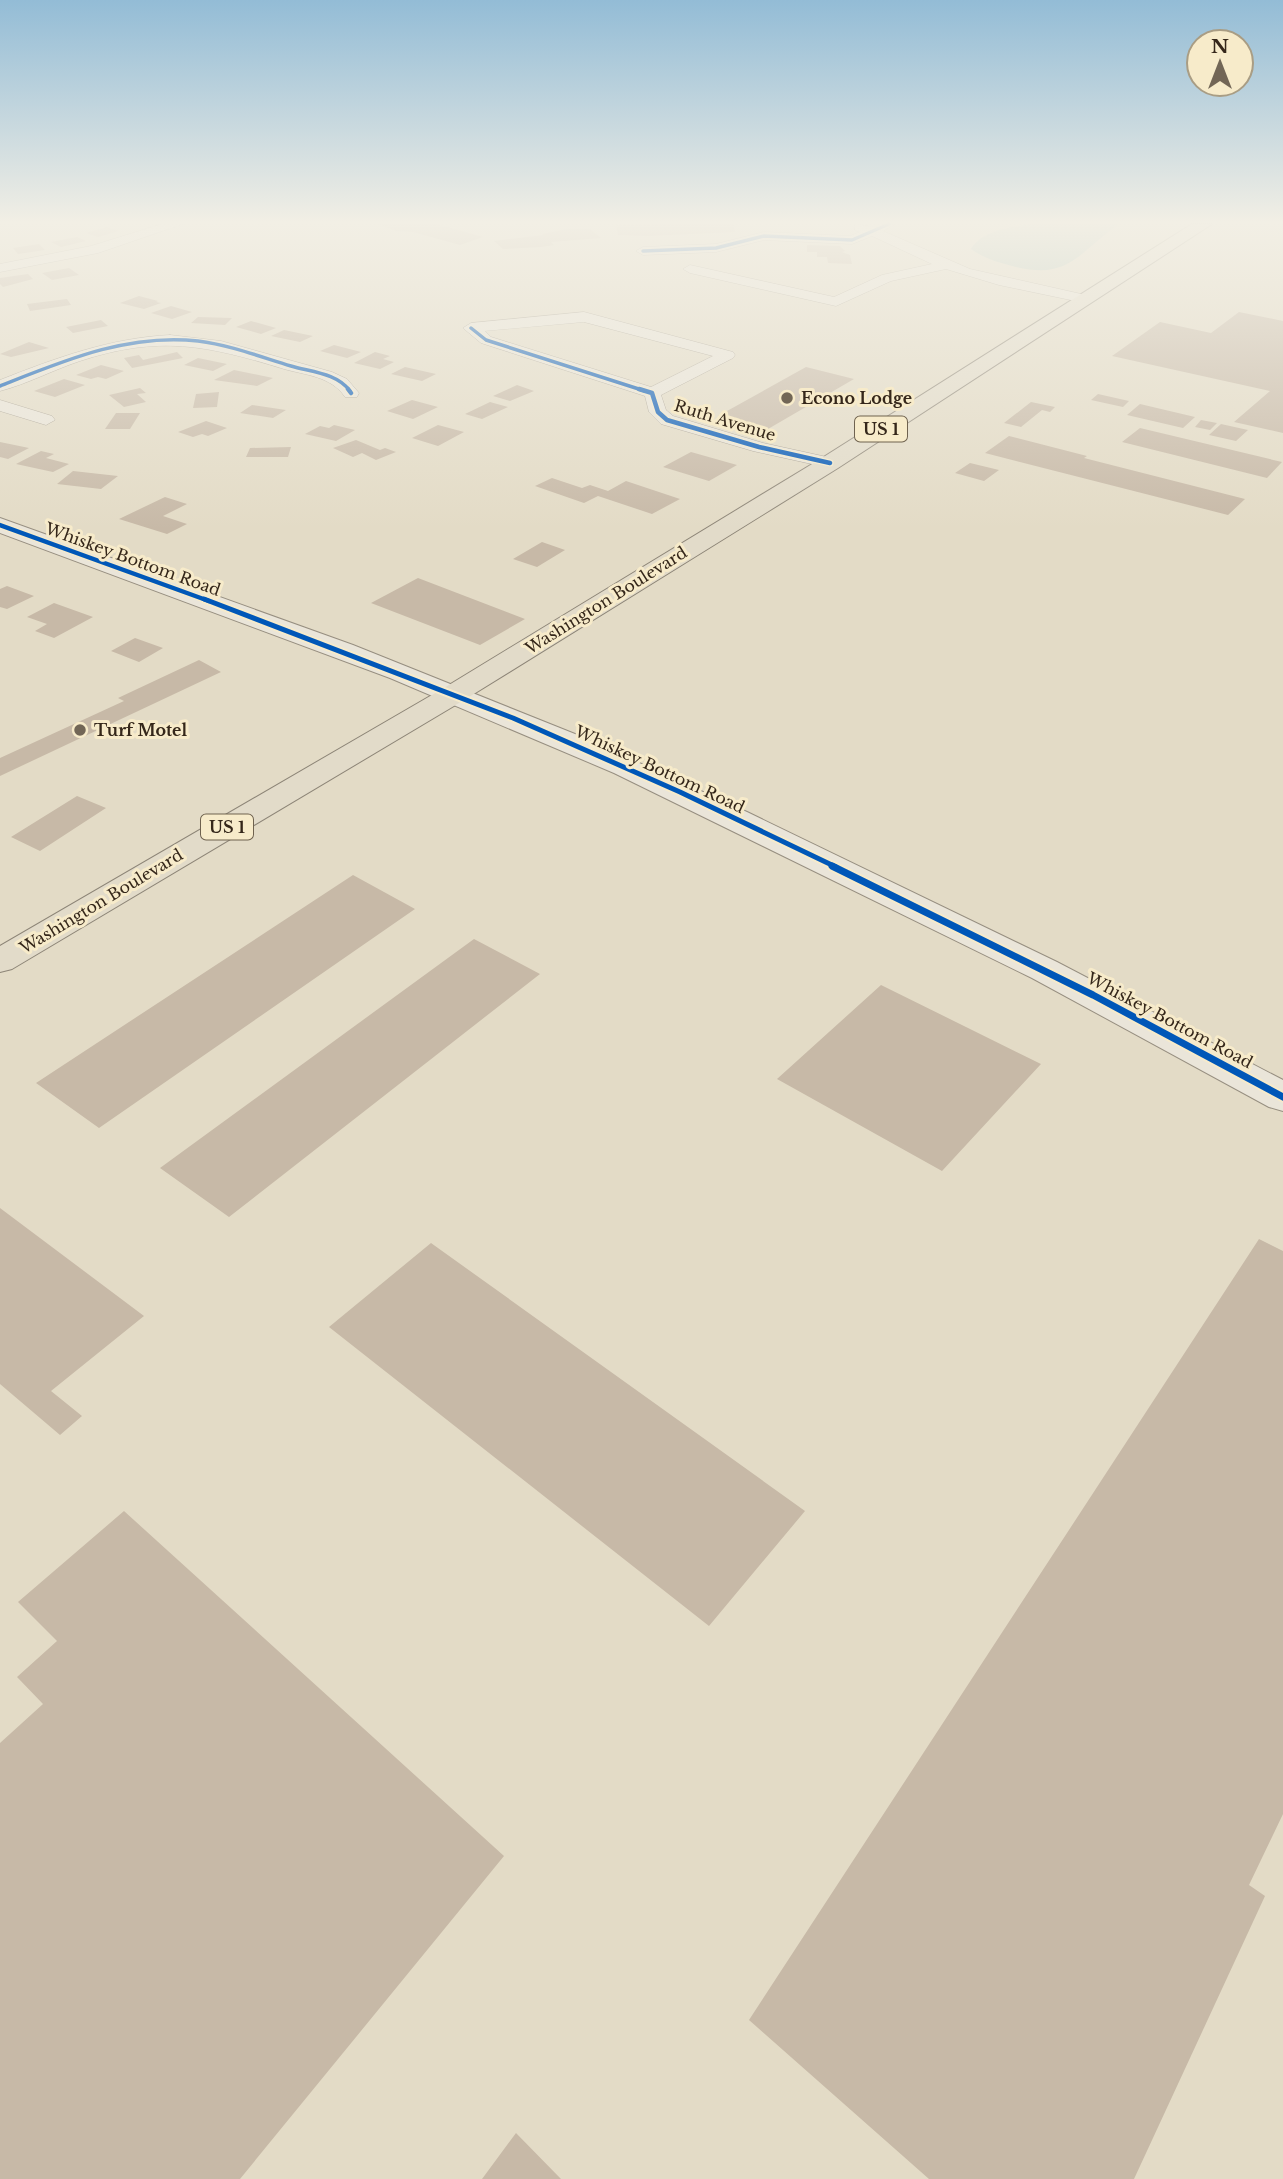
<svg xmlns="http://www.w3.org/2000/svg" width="1283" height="2179" font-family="'Libre Baskerville',serif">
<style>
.water{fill:#b3c8bc}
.building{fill:#c7b9a7}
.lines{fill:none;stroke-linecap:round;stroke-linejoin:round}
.street-casing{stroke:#a79f91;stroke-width:1}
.secondary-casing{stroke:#978f81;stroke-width:2}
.primary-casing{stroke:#8d8577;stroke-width:2}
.street{fill:#eae5d9;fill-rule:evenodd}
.secondary{fill:#eae5d9;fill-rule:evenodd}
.primary{fill:#e2dbc9;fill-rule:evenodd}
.cycleway-far3-casing{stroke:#f7ebca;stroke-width:5}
.cycleway-far2-casing{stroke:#f7ebca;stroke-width:7}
.cycleway-far1-casing{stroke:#f7ebca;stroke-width:9}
.cycleway-casing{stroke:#f7ebca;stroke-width:11}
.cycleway-far3{stroke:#0057b8;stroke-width:3.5}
.cycleway-far2{stroke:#0057b8;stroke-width:4.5}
.cycleway-far1{stroke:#0057b8;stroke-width:5}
.cycleway{stroke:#0057b8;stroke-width:7}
.poi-dot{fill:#726656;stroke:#f7ebca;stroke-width:2.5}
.labels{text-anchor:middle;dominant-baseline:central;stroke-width:6;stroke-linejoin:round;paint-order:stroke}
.far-poi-label{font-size:16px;font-weight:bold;fill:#35271a;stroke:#f7ebca;text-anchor:start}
.far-street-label{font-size:16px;fill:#35271a;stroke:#f7ebca}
.shield{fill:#f7ebca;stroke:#6f624f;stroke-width:2}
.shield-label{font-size:16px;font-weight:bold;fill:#35271a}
</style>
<rect width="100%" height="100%" fill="#e3dbc6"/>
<path class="water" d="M 1032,224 L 1119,224 C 1077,253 1070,281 1012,266 C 997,262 983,258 971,249 C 983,230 1012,227 1032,224 Z"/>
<path class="building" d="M 378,224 L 437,224 L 483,237 L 460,245 L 413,232 L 396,231 Z
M 733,224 L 735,232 L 648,236 L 618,235 L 616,225 Z
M 107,227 L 119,231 L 98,237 L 86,233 Z
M 567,229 L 590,229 L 601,238 L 551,242 L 554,245 L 541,247 L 503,249 L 494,241 L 544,235 L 542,234 Z
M 77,237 L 86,241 L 61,247 L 51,242 Z
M 39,244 L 45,250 L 18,254 L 13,248 Z
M 807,245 L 840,246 L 845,251 L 842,252 L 850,255 L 852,264 L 828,263 L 827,257 L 817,257 L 817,252 L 807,252 Z
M 69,268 L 79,275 L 52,280 L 42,273 Z
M 28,274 L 33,279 L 3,287 L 0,284 L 0,278 Z
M 139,296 L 158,301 L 156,302 L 161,303 L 144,309 L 120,303 Z
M 67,299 L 71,305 L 30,311 L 27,304 Z
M 171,306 L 192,312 L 172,319 L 151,313 Z
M 1239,312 L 1283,321 L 1283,433 L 1234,422 L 1270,391 L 1112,356 L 1160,322 L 1211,333 Z
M 198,317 L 232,318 L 225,325 L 191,323 Z
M 101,320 L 108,326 L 73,333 L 66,327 Z
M 251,321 L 276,328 L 261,334 L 236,327 Z
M 284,330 L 313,336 L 300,342 L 271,336 Z
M 29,342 L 49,348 L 11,357 L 0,354 Z
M 334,345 L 361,352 L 347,358 L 320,351 Z
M 177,352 L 183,358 L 132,368 L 124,358 L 139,355 L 143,360 Z
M 375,352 L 390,356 L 383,359 L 394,362 L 380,369 L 354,363 Z
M 198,358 L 227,364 L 213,371 L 184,365 Z
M 101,365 L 124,371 L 106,379 L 98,377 L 91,379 L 76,375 Z
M 405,367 L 436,374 L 422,381 L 391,374 Z
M 806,367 L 854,379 L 768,429 L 718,416 Z
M 234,370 L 273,378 L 257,386 L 214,380 Z
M 64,379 L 85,385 L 55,397 L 34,391 Z
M 517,385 L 534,391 L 510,401 L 493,396 Z
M 140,388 L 146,393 L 137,394 L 146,402 L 124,407 L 109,395 Z
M 219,392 L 217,407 L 193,408 L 196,394 Z
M 1098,394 L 1129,401 L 1123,407 L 1091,400 Z
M 412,400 L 438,407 L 413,419 L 387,411 Z
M 490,402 L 508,407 L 482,419 L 465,414 Z
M 1031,402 L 1055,407 L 1050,412 L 1042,410 L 1021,427 L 1004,423 Z
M 1140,404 L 1195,417 L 1183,428 L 1127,415 Z
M 252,405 L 286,410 L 273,418 L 240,413 Z
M 116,413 L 140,413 L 130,429 L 105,429 Z
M 1201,420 L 1217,423 L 1210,430 L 1195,427 Z
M 206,421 L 227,428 L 208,436 L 202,434 L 193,437 L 178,432 Z
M 1221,424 L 1248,430 L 1236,441 L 1209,435 Z
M 334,425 L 355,430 L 336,441 L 305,434 L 320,426 L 329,428 Z
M 438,425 L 464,432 L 438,446 L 412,438 Z
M 1140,428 L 1282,462 L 1267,478 L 1122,442 Z
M 1009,436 L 1087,456 L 1084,458 L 1245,499 L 1228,515 L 985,453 Z
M 356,440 L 380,450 L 385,448 L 396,452 L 376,460 L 362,453 L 353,457 L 333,448 Z
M 0,442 L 29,448 L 8,459 L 0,457 Z
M 291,447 L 288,457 L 246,457 L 250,448 Z
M 41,451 L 54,454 L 46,458 L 69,464 L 53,472 L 16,464 Z
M 691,452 L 737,465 L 709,481 L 663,467 Z
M 970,463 L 999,470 L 984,481 L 955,473 Z
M 73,471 L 118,476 L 101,489 L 57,484 Z
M 552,478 L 582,488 L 590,485 L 608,491 L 626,481 L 680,499 L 652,514 L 598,496 L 584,503 L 535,486 Z
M 165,497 L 187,504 L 163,516 L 187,524 L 167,534 L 119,519 Z
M 542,542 L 565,550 L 537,567 L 513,559 Z
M 418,578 L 525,619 L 480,645 L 371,603 Z
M 7,586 L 34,596 L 7,609 L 0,607 L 0,589 Z
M 54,603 L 93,617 L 54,638 L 35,631 L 47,624 L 27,617 Z
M 135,638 L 163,648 L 139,662 L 111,651 Z
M 199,660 L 221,672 L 0,776 L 0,758 L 124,701 L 118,698 Z
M 77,796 L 106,808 L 40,851 L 11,837 Z
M 353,875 L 415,909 L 99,1128 L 36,1083 Z
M 474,939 L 540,974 L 229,1217 L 160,1168 Z
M 881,985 L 1041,1064 L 942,1171 L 777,1079 Z
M 0,1208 L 144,1316 L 51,1391 L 82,1416 L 60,1435 L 0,1384 Z
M 1259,1239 L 1283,1251 L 1283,1814 L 1249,1885 L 1265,1896 L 1134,2179 L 929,2179 L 749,2020 Z
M 431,1243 L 805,1511 L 709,1626 L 329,1327 Z
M 124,1511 L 504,1856 L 240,2179 L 0,2179 L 0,1743 L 43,1704 L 17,1677 L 57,1641 L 18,1602 Z
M 516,2133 L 561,2179 L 482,2179 Z"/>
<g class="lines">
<defs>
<path id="street" d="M 162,224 L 183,224 L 98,253 L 0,272 L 0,264 L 91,246 Z
M 855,224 L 872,227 L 895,224 L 883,231 L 970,269 L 1090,296 L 1092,299 L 1085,303 L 999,285 L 946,269 L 891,281 L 836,306 L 690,273 L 683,269 L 690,265 L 834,297 L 882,275 L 932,264 L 872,236 L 852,244 L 764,240 L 716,252 L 643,255 L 636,251 L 643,247 L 716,244 L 764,232 L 850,236 L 860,232 L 855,230 Z
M 584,312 L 733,352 L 735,355 L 733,358 L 661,395 L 666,410 L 673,416 L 763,443 L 836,459 L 839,463 L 830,468 L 753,451 L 661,424 L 649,412 L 645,396 L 481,343 L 463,328 L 471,323 ZM 584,322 L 713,356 L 651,387 L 491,337 L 485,331 Z
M 170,335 L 221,341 L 332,372 L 347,379 L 359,393 L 357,397 L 345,397 C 331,376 305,375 284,369 C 206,345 159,335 80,361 C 53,370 27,384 0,391 L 0,380 C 56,358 110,338 170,335 Z
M 0,400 L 52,416 L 55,420 L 46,425 L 0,411 Z"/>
<path id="secondary" d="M 0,518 L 353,645 L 580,736 L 747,812 L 1057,962 L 1283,1080 L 1283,1111 L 1269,1107 L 1032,978 L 614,773 L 390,678 L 0,533 Z"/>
<path id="primary" d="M 1192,224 L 1212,224 L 838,468 L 464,700 L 12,969 L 0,972 L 0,946 L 444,688 L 822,458 Z"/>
</defs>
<use href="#street" class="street-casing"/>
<use href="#secondary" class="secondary-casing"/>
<use href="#primary" class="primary-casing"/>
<use href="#street" class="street"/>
<use href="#secondary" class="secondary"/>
<use href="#primary" class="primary"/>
<defs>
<path id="cycleway-far3" d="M 643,251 L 716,248 L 764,236 L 852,240 L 889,224
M 471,328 L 486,340 L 645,391
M 0,386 C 63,361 128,333 198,341 C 230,345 261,357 291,366 C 311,372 337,373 350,391"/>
<path id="cycleway-far2" d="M 348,389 L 351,393
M 639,389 L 652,393 L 658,412 L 667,420 L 759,447 L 830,463
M 0,525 L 209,601"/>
<path id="cycleway-far1" d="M 204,599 L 513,718 L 680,792 L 836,867"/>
<path id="cycleway" d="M 832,866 L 1093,995 L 1283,1097"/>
</defs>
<use href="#cycleway-far3" class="cycleway-far3-casing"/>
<use href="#cycleway-far2" class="cycleway-far2-casing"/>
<use href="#cycleway-far1" class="cycleway-far1-casing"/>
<use href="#cycleway" class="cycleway-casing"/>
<use href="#cycleway-far3" class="cycleway-far3"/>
<use href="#cycleway-far2" class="cycleway-far2"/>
<use href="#cycleway-far1" class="cycleway-far1"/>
<use href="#cycleway" class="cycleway"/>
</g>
<linearGradient id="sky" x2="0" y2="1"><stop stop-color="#93bcd6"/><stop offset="0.42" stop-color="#f2efe5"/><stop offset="1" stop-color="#f2efe5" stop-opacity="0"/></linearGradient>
<rect width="1283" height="529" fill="url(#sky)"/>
<g class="poi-dot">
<circle cx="787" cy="398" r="7"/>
<circle cx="80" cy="730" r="7"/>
</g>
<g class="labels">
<g class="far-poi-label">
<text x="801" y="398">Econo Lodge</text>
<text x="94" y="730">Turf Motel</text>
</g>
<g class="far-street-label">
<text transform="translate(725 420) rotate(17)">Ruth Avenue</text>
<text transform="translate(133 559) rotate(20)">Whiskey Bottom Road</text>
<text transform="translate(606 600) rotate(-32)">Washington Boulevard</text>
<text transform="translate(660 769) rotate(25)">Whiskey Bottom Road</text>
<text transform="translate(101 901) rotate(-31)">Washington Boulevard</text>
<text transform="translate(1170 1020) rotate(28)">Whiskey Bottom Road</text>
</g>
<g class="shield">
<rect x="855" y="416.5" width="52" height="25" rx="5"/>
<rect x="201" y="814.5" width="52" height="25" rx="5"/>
</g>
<g class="shield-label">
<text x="881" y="429">US 1</text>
<text x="227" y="827">US 1</text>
</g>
</g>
<g transform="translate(1220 63)"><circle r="33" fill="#f7ebca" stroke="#a99d84" stroke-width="2"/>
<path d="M0-5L12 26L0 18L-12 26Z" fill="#726656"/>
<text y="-10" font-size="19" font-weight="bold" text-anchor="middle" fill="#35271a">N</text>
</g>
</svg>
